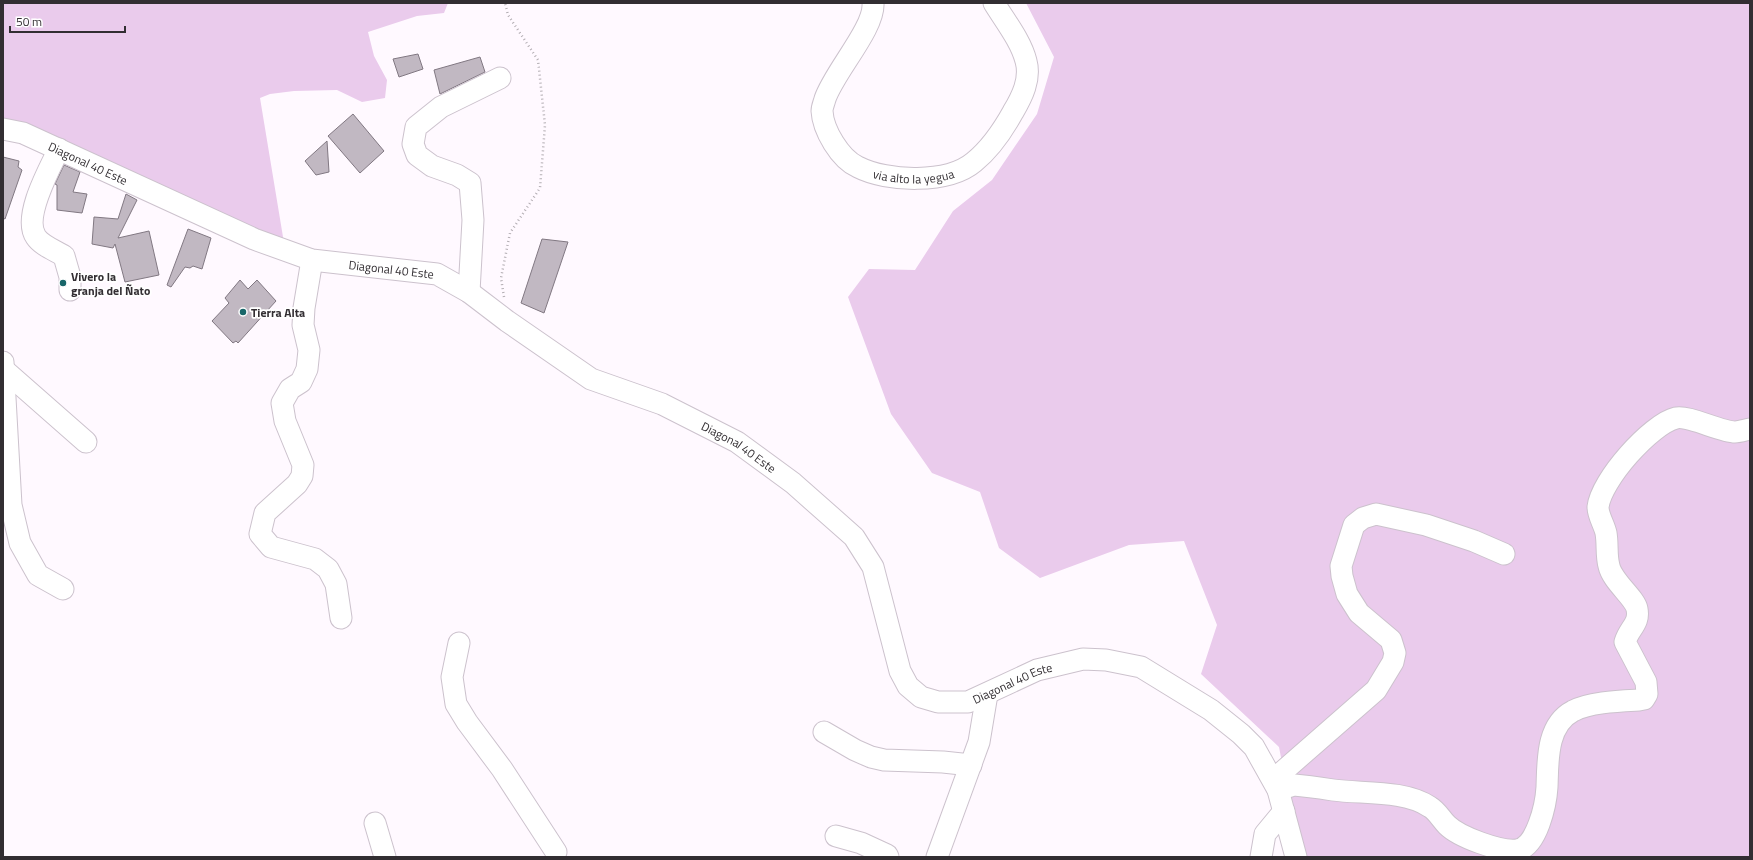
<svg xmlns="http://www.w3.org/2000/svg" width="1753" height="860" font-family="'Titillium Web',sans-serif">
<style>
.green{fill:#eacbec}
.building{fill:#c1b8c2;stroke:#817882}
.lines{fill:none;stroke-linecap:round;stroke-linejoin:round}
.minor-casing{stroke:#ccc2cd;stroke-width:23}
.path{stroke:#b3aeb3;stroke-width:2.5;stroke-dasharray:1 3;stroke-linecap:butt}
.minor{stroke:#fff;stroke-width:21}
.poi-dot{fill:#186669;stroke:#fff;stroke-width:1.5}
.labels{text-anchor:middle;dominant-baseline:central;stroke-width:3.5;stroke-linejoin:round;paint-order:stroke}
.street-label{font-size:12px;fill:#322e32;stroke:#fff}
.poi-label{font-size:12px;font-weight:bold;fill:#322e32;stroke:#fff;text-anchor:start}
</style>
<rect width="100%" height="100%" fill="#fff9ff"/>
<path class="green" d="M 3,3 L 448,3 L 444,13 L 417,16 L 368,32 L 374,56 L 387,80 L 385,98 L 362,102 L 337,90 L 294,91 L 270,94 L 260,98 L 284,243 L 3,123 Z
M 1026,3 L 1750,3 L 1750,857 L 1303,857 L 1295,830 L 1279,747 L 1201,674 L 1217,625 L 1184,541 L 1129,545 L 1040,578 L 999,548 L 980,492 L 932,473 L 891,414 L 848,297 L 869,269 L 915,270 L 953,211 L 992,180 L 1037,114 L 1054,57 Z"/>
<path class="building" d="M 418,54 L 423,69 L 399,77 L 393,59 Z
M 480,57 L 485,72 L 440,94 L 434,70 Z
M 353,114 L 384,151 L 360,173 L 328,136 Z
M 327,141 L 329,172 L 316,175 L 305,161 Z
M 3,157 L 19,161 L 18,167 L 22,170 L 5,219 L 3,218 Z
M 64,165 L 80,172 L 73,192 L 87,194 L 82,213 L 57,210 L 57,185 L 55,184 Z
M 126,194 L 137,200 L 118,238 L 149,231 L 159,275 L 125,282 L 115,244 L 113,248 L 92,244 L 94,217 L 118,219 Z
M 188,229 L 211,238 L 202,269 L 193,266 L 190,268 L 185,267 L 171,287 L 167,285 Z
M 542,239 L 568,242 L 544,313 L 521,303 Z
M 240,280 L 248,289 L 257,280 L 276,301 L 238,343 L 236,341 L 233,343 L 212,321 L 229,303 L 225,298 Z"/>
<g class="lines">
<defs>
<g id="minor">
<path id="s1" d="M 873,3 C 875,28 834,72 825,99 C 824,103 822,107 822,111 C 823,130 840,159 858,167 C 887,182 948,184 974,162 C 990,149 1003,130 1013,112 C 1022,97 1031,79 1026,61 C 1021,41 1005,21 994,3"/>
<path id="s2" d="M 3,129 L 23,133 L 254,239 L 312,260 L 437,274 L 469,292 L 507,321 L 591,379 L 662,404 L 737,442 L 793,483 L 854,537 L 873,567 L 900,671 L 908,686 L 921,697 L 938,702 L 968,702 L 1037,670 L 1083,659 L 1106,660 L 1141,667 L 1211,710 L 1241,734 L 1254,747 L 1278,790 L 1296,857"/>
<path d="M 59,149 C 50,168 22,217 36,237 C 41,245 56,251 64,256 L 70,277 L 70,290"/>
<path d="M 312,260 L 304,308 L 303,325 L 309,350 L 307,369 L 301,382 L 290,389 L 282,403 L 285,421 L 303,465 L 302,476 L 297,484 L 265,513 L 260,534 L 271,547 L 315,559 L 328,569 L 336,584 L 341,618"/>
<path d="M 469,292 L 473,220 L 470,183 L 457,175 L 432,166 L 417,155 L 413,144 L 416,127 L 441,107 L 500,78"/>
<path d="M 3,362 L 11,505 L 20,543 L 38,575 L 63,589"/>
<path d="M 4,370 L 86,442"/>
<path d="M 459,643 L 452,677 L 456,704 L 467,722 L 502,769 L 556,852"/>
<path d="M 824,732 L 855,750 L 871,757 L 884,760 L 943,762 L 971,765"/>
<path d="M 1273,780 L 1376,690 L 1393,662 L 1395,653 L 1391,640 L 1359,613 L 1347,594 L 1342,576 L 1341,566 L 1354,525 L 1363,518 L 1376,514 L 1426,525 L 1474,541 L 1504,554"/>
<path d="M 1278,790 L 1294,785 C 1307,786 1320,788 1333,790 C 1363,794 1405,790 1430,807 C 1437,811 1441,819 1447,825 C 1459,837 1500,852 1517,850 C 1537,847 1546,804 1547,787 C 1548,762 1546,725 1573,711 C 1589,702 1620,701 1639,700 L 1644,699 L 1647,694 L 1646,682 L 1625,642 C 1629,628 1640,624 1637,609 C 1635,598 1612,581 1609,566 C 1606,555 1608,544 1606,533 C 1604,524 1598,516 1598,507 C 1601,480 1651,424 1676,418 C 1688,415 1721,432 1735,432 C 1740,432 1745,430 1750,429"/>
<path d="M 375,823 L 385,857"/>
<path d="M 836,836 L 861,843 L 887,855 L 888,857"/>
<path d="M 937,857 L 979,742 L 987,694"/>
<path d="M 1261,857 L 1265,834 L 1284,811"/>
</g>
</defs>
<use href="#minor" class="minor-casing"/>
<path class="path" d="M 504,297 L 501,278 L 510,233 L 540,188 L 545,125 L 538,60 L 508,15 L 505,3"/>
<use href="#minor" class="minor"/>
</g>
<g class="poi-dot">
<circle cx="63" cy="283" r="4"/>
<circle cx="243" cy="312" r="4"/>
</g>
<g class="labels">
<g class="street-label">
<text stroke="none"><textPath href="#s2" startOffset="92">Diagonal 40 Este</textPath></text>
<text stroke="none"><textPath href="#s1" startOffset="247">via alto la yegua</textPath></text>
<text stroke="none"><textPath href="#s2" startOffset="416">Diagonal 40 Este</textPath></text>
<text stroke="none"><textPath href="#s2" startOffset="812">Diagonal 40 Este</textPath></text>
<text stroke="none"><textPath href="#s2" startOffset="1232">Diagonal 40 Este</textPath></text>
</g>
<g class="poi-label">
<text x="71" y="276">Vivero la<tspan x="71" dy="14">granja del Ñato</tspan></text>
<text x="251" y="312">Tierra Alta</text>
</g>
</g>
<rect width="1753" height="860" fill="none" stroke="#322e32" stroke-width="8"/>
<path d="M10 26v6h115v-6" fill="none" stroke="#322e32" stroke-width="2"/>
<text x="16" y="26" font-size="12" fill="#322e32" stroke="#ffffff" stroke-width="3" paint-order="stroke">50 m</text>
</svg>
